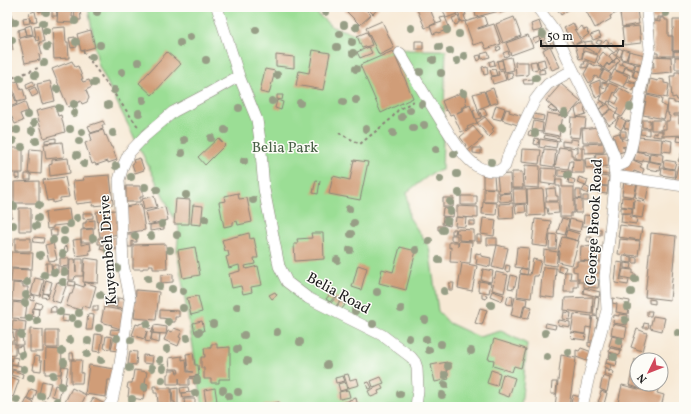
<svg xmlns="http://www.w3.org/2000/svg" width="691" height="414" font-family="Vollkorn,serif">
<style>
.green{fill:#9bde95;stroke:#5c7d58}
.building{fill:#d09d78}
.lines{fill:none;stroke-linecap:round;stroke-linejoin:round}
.minor-casing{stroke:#8a8278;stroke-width:12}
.path{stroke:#8a8278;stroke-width:2;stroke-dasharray:3 3;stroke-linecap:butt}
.minor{stroke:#fff;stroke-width:11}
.tree{fill:#979e86}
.labels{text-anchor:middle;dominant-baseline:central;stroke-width:3;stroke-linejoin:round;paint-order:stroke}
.park-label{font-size:15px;fill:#486046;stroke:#fdfcf7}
.street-label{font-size:15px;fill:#1c1c1c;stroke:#fdfcf7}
</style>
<rect width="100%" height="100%" fill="#fdfcf7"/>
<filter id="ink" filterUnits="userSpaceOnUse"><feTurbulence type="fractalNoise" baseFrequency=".025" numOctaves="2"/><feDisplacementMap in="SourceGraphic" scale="8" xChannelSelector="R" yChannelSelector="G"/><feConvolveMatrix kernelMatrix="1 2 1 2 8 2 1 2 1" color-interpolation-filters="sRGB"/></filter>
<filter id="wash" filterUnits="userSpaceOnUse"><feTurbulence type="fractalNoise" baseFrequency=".012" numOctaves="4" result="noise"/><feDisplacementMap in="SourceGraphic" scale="16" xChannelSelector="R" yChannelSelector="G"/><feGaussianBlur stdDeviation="0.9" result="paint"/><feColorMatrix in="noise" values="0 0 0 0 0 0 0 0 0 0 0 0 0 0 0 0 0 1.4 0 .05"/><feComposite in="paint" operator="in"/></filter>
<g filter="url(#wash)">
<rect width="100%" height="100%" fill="#f7e9d5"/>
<path class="green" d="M 88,7 L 310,7 L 332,27 L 409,50 L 445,50 L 446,49 L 442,170 L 432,173 L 407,192 L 409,217 L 429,247 L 438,311 L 449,323 L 479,337 L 501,331 L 527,344 L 521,407 L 203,407 L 177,251 L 179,228 L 98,64 Z"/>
<g id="blocks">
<path class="building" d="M 38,7 L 46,7 L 46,10 L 39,12 Z
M 58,7 L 73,7 L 72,17 L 74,17 L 73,23 L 57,22 Z
M 74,7 L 80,7 L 81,20 L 75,20 Z
M 342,7 L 363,7 L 371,15 L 360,25 Z
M 366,7 L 379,7 L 373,14 Z
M 416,7 L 429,7 L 436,23 L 425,28 Z
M 442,7 L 455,7 L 457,14 L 446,18 Z
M 457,7 L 464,7 L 466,15 L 464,15 L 466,21 L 461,22 Z
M 474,7 L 506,7 L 507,11 L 500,13 L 499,11 L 476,17 Z
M 556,7 L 572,7 L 561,15 Z
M 584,7 L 619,7 L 621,11 L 610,16 L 611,19 L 595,28 Z
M 652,7 L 663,7 L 663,17 L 658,17 L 658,20 L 652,20 Z
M 52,9 L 56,9 L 57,16 L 52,16 Z
M 637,10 L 639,24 L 622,27 L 620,13 Z
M 10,11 L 14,25 L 7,26 L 7,12 Z
M 35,11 L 37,21 L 31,22 L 29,13 Z
M 458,16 L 460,22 L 458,22 L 458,24 L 455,25 L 452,18 Z
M 484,16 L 487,25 L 478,28 L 478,29 L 494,24 L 501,44 L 486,49 L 483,42 L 473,45 L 465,22 Z
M 29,17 L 30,23 L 24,24 L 23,18 Z
M 445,17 L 450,29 L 438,33 L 438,32 L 433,34 L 430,26 L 442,22 L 440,18 Z
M 514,17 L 521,36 L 503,43 L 496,24 Z
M 660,18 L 665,18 L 665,20 L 668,20 L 668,36 L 672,36 L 672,50 L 673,50 L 673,56 L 658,56 L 658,53 L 653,53 L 654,28 L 652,28 L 652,24 L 654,24 L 654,21 L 660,22 Z
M 673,20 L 684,20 L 684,51 L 674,51 L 673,50 L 673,36 L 672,36 L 672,30 L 673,29 Z
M 382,21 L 394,48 L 379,55 L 366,28 Z
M 539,21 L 542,30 L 533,32 L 531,24 Z
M 573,23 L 576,29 L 575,30 L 574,29 L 581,41 L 574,45 L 564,28 Z
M 31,25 L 33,34 L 27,35 L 25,27 Z
M 41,25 L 44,42 L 39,42 L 42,54 L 39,55 L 40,60 L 25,63 L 19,38 L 34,35 L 36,41 L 39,40 L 38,36 L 36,37 L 34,26 Z
M 354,25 L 359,25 L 359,30 L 355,31 Z
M 582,26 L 584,30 L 587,29 L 588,31 L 587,32 L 589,34 L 582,39 L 576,31 Z
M 639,26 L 641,43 L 624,45 L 622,28 Z
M 65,27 L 66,42 L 68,42 L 69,58 L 54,59 L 52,28 Z
M 25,28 L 27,35 L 19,37 L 18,30 Z
M 91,30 L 95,47 L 81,51 L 77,34 Z
M 367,32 L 372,45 L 362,48 L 357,36 Z
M 599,32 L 601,37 L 593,40 L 590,35 Z
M 544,34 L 546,39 L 542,41 L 539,36 Z
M 528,35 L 533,47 L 511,55 L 506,43 Z
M 11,36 L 13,50 L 7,51 L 7,37 Z
M 75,37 L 77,47 L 71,48 L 69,38 Z
M 539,37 L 540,40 L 535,43 L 533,39 Z
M 552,39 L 554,45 L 552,47 L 549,40 Z
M 598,40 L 602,41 L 600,45 L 596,43 Z
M 606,40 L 609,42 L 605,48 L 601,45 Z
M 415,41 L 423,41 L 423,49 L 415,49 Z
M 584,41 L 585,47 L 583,48 L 582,58 L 579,59 L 575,45 Z
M 592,41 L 592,44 L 600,48 L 597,54 L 588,49 L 585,48 L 585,42 Z
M 546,42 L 548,46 L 543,48 L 541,44 Z
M 611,42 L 618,48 L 614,53 L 607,47 Z
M 500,46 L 501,49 L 497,51 L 496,48 Z
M 550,46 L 560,67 L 552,70 L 543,50 Z
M 369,47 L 372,53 L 360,58 L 357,52 Z
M 619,48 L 623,50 L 620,57 L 616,55 Z
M 623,49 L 629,51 L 626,60 L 621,59 Z
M 313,50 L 330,53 L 323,90 L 296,85 L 299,71 L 309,73 Z
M 393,51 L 413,98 L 381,113 L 360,65 Z
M 508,51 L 509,55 L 505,57 L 503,53 Z
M 584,51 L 598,55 L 595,63 L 582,58 Z
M 629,51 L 645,55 L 643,64 L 627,61 Z
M 674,51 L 681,51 L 681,56 L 674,56 Z
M 167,52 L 181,64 L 152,95 L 139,83 Z
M 488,52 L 490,57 L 482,59 L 481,54 Z
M 603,52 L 613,61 L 609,65 L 607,63 L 603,68 L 597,62 L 600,58 L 599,57 Z
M 612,53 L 617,57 L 613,61 L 609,56 Z
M 276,55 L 294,57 L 294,68 L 276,66 Z
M 480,55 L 481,59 L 478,61 L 476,56 Z
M 653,56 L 671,57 L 672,72 L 650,74 L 650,67 L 654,67 Z
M 511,57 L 514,70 L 505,72 L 502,59 Z
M 617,57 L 620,60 L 609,72 L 604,68 L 607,64 L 609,66 L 613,62 L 615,63 L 614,61 Z
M 675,57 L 684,57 L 684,69 L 675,69 Z
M 544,59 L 546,67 L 539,69 L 537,61 Z
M 494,60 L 495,65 L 490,66 L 489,62 Z
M 502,60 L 504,68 L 499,69 L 497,61 Z
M 623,60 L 635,64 L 633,69 L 627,67 L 627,66 L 621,64 Z
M 72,61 L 75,67 L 78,66 L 83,79 L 81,79 L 83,82 L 89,80 L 92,87 L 86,90 L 89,98 L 87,102 L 82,104 L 81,101 L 68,107 L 52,69 Z
M 536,61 L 538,69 L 532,70 L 530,62 Z
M 584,61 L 588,61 L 588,67 L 582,68 L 582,64 L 585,64 Z
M 515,62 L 528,62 L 528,75 L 516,76 Z
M 590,63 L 595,66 L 596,65 L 603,68 L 601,71 L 604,69 L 599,78 L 595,76 L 592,81 L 589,83 L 584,74 Z
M 617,63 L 625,66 L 623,73 L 615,70 Z
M 636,64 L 644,66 L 642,72 L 634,70 Z
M 487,66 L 488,74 L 484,75 L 482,67 Z
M 626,67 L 634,71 L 632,76 L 638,79 L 636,83 L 629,80 L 630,75 L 623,72 Z
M 265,69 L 275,71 L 269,94 L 260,92 Z
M 495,69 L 497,75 L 492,76 L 490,70 Z
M 544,69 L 545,73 L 539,74 L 539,70 Z
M 503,70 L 506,80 L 493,84 L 491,77 L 499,75 L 498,71 Z
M 604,70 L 611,74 L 607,82 L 600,78 Z
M 614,70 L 628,76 L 623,87 L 609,81 Z
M 635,70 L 642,73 L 640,79 L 633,76 Z
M 512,72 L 513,78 L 507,80 L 506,73 Z
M 675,72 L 680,72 L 681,74 L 684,73 L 684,100 L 677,100 L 676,97 L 672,98 L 670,76 L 675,76 Z
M 533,79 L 533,84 L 524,84 L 523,80 Z
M 650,79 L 658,81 L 659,79 L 664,80 L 664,83 L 669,84 L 667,98 L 647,94 Z
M 600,80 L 601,96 L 596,98 L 590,84 Z
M 18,81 L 21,90 L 23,89 L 26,100 L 17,102 L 11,83 Z
M 33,81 L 35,85 L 27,89 L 26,84 Z
M 50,81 L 55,101 L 42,104 L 37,84 Z
M 627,81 L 636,84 L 633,91 L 624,87 Z
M 602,82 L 607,83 L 607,88 L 609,83 L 618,87 L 615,93 L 614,92 L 610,102 L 608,101 L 607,104 L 600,100 L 603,93 L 605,93 L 607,89 L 607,88 L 602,87 Z
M 561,84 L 581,101 L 566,118 L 546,101 Z
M 10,87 L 17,104 L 7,108 L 7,88 Z
M 35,87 L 38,94 L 32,97 L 29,90 Z
M 493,88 L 498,102 L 490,105 L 485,91 Z
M 620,88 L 635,97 L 622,117 L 616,114 L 618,109 L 610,104 L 611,101 L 616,104 L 619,98 L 615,95 Z
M 484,91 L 489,105 L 478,109 L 473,94 Z
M 463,92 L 466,100 L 465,100 L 467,105 L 461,108 L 462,110 L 457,113 L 464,110 L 463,108 L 470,105 L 477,123 L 467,127 L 468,129 L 461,132 L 453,114 L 450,115 L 447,110 L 446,111 L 442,101 Z
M 277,95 L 283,95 L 282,100 L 277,99 Z
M 647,95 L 662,99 L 661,104 L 667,107 L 664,119 L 643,115 Z
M 277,100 L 283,102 L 281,110 L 275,108 Z
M 668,100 L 674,101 L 674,103 L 682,104 L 682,112 L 680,112 L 680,114 L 674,114 L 674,116 L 679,116 L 679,123 L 682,123 L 683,135 L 663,136 L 663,129 L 666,129 L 666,121 L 669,121 L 670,116 L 668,115 L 669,113 L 667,113 Z
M 602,101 L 605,105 L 599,109 L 597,105 Z
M 25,102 L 28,111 L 20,114 L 23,121 L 15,124 L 8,109 Z
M 584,102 L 586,107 L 584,108 L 586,114 L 577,117 L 575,109 Z
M 608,104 L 611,109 L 603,115 L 599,109 Z
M 496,105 L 505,108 L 501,120 L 492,118 Z
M 55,106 L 58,116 L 61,115 L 65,132 L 44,138 L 36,111 Z
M 551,106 L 557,111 L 556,112 L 554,111 L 553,112 L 548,109 Z
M 484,108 L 487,115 L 482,117 L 479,110 Z
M 477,109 L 481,118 L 476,119 L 473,111 Z
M 506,109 L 510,110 L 509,112 L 523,116 L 521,126 L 502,120 Z
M 612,109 L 616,114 L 614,116 L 616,120 L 609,125 L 603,116 Z
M 547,113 L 563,116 L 559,136 L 543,133 Z
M 534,114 L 544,116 L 543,121 L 533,119 Z
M 681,114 L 684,114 L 684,120 L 681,120 Z
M 9,117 L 14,132 L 7,134 L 7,118 Z
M 485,117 L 494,128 L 492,129 L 494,132 L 489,137 L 477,123 Z
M 571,117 L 586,118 L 585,128 L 581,128 L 580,138 L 569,137 Z
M 619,117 L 626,121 L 621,130 L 615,126 Z
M 642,120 L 650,120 L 650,128 L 642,127 Z
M 651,120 L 664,120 L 664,125 L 662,125 L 662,130 L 651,130 Z
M 103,121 L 105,125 L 102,125 L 103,129 L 91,133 L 88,126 Z
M 534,121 L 543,123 L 542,132 L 532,130 Z
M 626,121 L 633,122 L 631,130 L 624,128 Z
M 473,126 L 483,138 L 466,152 L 464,148 L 466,145 L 460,137 Z
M 598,127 L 598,132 L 599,133 L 602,142 L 583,142 L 582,129 Z
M 641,129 L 649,129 L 649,135 L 640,134 Z
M 103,130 L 105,136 L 106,135 L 111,147 L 112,147 L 117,160 L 108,163 L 108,161 L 96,165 L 95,163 L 92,164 L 85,143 L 92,140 L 90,134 Z
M 529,131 L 534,132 L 533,136 L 528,135 Z
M 620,131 L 626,131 L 626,137 L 621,137 Z
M 657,131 L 662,131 L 662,137 L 653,136 L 653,133 L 657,134 Z
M 619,133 L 622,141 L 621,138 L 628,140 L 628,146 L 622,147 L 624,147 L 625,151 L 619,153 L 613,135 Z
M 683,133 L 684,133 L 684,142 L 676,141 L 677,136 L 682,137 Z
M 545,135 L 560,138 L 559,141 L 544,138 Z
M 638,137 L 662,139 L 661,153 L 637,151 Z
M 56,138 L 56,142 L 45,143 L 45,140 Z
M 218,138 L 225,145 L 205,165 L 198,157 Z
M 535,138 L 539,139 L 538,145 L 534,144 Z
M 540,139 L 557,142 L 556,148 L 545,146 L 544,148 L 539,147 Z
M 570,139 L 578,140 L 577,148 L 562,146 L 562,141 L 570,142 Z
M 663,139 L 672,141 L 671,152 L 662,151 Z
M 62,142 L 64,157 L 46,159 L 44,144 Z
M 604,143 L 604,152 L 585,153 L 585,148 L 583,148 L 583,144 Z
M 559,147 L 571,149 L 571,155 L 573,155 L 573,159 L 584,160 L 584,173 L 572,173 L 573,161 L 570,161 L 568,169 L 555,167 Z
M 578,147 L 582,147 L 582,159 L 575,159 L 575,153 L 578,153 Z
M 684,147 L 684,163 L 678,161 Z
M 7,148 L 23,148 L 23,173 L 7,173 Z
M 473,148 L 481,148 L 481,154 L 473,153 Z
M 30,149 L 42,150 L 41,174 L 28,173 Z
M 522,149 L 541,150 L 539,164 L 521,162 Z
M 544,149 L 556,150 L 554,167 L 542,165 Z
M 636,151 L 644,153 L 644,154 L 649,155 L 648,161 L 643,160 L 643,162 L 634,160 Z
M 608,153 L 609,166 L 586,168 L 585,159 L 596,158 L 595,154 Z
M 650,153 L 663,155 L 662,163 L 649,161 Z
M 68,158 L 70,173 L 50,176 L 49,165 L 52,164 L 52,160 Z
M 140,158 L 144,170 L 135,173 L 132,164 L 134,163 L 133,160 Z
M 631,159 L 642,164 L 640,167 L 644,169 L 642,174 L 634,171 L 632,175 L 623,171 L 625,165 Z
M 354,160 L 368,162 L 360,200 L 329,194 L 333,176 L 350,180 Z
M 664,160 L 676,162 L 674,169 L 663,167 Z
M 648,161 L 661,164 L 660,171 L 647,169 Z
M 525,165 L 540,166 L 539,188 L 524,187 Z
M 678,165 L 684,166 L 684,175 L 682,175 L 680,180 L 675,179 Z
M 542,168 L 557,169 L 555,185 L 541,183 Z
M 594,168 L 609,169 L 609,175 L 594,174 Z
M 662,168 L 675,170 L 674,177 L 661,175 Z
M 558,170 L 571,171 L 571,177 L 558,176 Z
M 512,172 L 522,172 L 523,188 L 512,188 Z
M 15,174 L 20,174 L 20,179 L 15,178 Z
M 25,174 L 31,174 L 31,180 L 25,180 Z
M 510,174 L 511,192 L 499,193 L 497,175 Z
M 110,175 L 113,204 L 92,206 L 93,202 L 76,204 L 73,181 L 84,180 L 83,177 Z
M 483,175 L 494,175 L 495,188 L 483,188 Z
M 599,176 L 609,177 L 608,186 L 598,185 Z
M 65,177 L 69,197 L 60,198 L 60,201 L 53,203 L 53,200 L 47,201 L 43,180 Z
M 579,177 L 588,180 L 586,186 L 577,183 Z
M 569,178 L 575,180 L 574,184 L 568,183 Z
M 556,179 L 562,179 L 562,187 L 574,187 L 574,213 L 571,213 L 571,217 L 560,217 L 560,186 L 556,186 Z
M 316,180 L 320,181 L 318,194 L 313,193 Z
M 39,181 L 39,203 L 14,203 L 14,182 Z
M 624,181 L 637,183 L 634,197 L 622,195 Z
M 638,182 L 649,184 L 646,200 L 635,197 Z
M 126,186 L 140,186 L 140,190 L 143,190 L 143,197 L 140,197 L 140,202 L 126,202 Z
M 585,186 L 590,189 L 588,194 L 582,191 Z
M 594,186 L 599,186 L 598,190 L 593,190 Z
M 600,186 L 608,187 L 607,194 L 598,193 Z
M 484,188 L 497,189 L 497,202 L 484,202 Z
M 555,188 L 556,196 L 558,196 L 558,201 L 546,201 L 546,197 L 547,197 L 546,189 Z
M 513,189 L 526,189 L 527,203 L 514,204 Z
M 543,189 L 545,215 L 528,216 L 527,190 Z
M 576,190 L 581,190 L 581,199 L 576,198 Z
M 238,193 L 239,199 L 247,198 L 252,222 L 238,225 L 237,221 L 233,222 L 233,225 L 224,227 L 219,202 L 226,201 L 225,196 Z
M 511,193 L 512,201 L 500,202 L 499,194 Z
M 154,196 L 157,207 L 144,210 L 142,199 Z
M 461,196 L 477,196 L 477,205 L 461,205 Z
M 583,196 L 588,196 L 588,201 L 583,201 Z
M 622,197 L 634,198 L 633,208 L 621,206 Z
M 443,198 L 454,198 L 453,207 L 443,207 Z
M 176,199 L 190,200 L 189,224 L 174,224 Z
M 575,199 L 582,200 L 582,213 L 575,213 Z
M 635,200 L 645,202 L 642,218 L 632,216 L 633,208 L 635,208 L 634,208 Z
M 483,202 L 497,203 L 496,215 L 482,214 Z
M 545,202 L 558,202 L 559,213 L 548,214 L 547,208 L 545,208 Z
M 513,203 L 514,218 L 500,219 L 499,204 Z
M 141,204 L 145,230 L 127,233 L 125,207 Z
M 525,204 L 526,212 L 516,213 L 515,205 Z
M 193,205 L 203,206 L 201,225 L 191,224 Z
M 7,206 L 11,206 L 12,217 L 8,218 L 9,224 L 7,224 Z
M 457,206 L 478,207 L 478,218 L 457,217 Z
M 165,207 L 168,220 L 148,225 L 145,212 Z
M 621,207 L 632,208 L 632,213 L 621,213 Z
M 19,208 L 31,208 L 31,231 L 19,231 Z
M 443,208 L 454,209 L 453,217 L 442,216 Z
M 69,209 L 71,224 L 53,226 L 53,228 L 47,229 L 45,212 Z
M 116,210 L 120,234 L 100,237 L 96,212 Z
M 83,213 L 93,213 L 93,218 L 83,219 Z
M 622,213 L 630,214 L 630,217 L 637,218 L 636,224 L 621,222 Z
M 584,215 L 596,216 L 595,226 L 583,226 Z
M 443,217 L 451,219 L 450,226 L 442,224 Z
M 456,217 L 466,218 L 465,227 L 455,226 Z
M 483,218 L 496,220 L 494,236 L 481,234 Z
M 562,218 L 569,220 L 565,235 L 557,233 Z
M 535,219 L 551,221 L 547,247 L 532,245 Z
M 570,219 L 582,222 L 580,232 L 568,229 Z
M 95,220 L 95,228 L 83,229 L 83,223 L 86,223 L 86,221 Z
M 469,221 L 475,221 L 475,225 L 469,225 Z
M 164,223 L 164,229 L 150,231 L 150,225 Z
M 620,225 L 642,228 L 640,240 L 618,237 Z
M 438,226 L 444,226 L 443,230 L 438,230 Z
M 93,229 L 94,242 L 81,242 L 81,230 Z
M 452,229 L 456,229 L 455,234 L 452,234 Z
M 457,229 L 474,230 L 474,241 L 459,240 L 459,233 L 456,233 Z
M 597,229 L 601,229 L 601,235 L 597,235 Z
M 50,230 L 57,230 L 57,236 L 51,236 Z
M 567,230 L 580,234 L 578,241 L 565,237 Z
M 249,233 L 250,239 L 254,238 L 258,258 L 254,258 L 255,264 L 245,266 L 246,269 L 258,266 L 262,285 L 251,287 L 252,292 L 243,294 L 241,286 L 232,288 L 229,274 L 240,271 L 239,265 L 229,268 L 226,257 L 229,256 L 228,251 L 225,251 L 222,240 Z
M 311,233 L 323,233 L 324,259 L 295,261 L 294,244 L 298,244 L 297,239 L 312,238 Z
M 651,233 L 676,236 L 670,300 L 645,297 Z
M 127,234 L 136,234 L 137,242 L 133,242 L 132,241 L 132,247 L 128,247 Z
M 550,234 L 557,235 L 556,249 L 549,249 Z
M 451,235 L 457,235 L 457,241 L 451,240 Z
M 477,235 L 481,235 L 481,242 L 477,242 Z
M 34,237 L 44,238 L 43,243 L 33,242 Z
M 562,237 L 579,241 L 572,265 L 558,262 L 559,253 L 558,250 Z
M 587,237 L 592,237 L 591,242 L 587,241 Z
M 7,238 L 12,238 L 12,246 L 7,246 Z
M 15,238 L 31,238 L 31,251 L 15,251 Z
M 98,238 L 106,238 L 106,244 L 98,244 Z
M 108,238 L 118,238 L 118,249 L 112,249 L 112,246 L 109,246 Z
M 487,238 L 497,238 L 497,245 L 487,245 Z
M 81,239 L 81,245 L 90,243 L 91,250 L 89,250 L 90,254 L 76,256 L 73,240 Z
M 620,239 L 640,241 L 638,256 L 618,254 Z
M 459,241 L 472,242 L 470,263 L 450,262 L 451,247 L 449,248 L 449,242 L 458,242 L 458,247 Z
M 53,243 L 57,260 L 49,261 L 45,245 Z
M 166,244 L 167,269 L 153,269 L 153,265 L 149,265 L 149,268 L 143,268 L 143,269 L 133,269 L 133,245 Z
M 101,245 L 107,247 L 106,251 L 100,249 Z
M 497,245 L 508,248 L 503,270 L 492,267 Z
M 67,246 L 68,252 L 65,252 L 64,247 Z
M 581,246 L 603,247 L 602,261 L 596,261 L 594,279 L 599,280 L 598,288 L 584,287 L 584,282 L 593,282 L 579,282 L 579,278 L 577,278 L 577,272 L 573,271 L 573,266 L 577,266 L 577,261 L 594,262 L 580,260 Z
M 195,247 L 200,275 L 183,278 L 178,250 Z
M 400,247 L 416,251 L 406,290 L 379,283 L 382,269 L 393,272 Z
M 517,247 L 529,248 L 527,269 L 515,267 Z
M 544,250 L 558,252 L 556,266 L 543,264 Z
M 11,252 L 33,253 L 32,269 L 10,268 Z
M 476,253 L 481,254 L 481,256 L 491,258 L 490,267 L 476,264 L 477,259 L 475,259 Z
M 623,256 L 632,257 L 632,263 L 623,262 Z
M 633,257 L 637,258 L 637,263 L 633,263 Z
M 60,258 L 69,258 L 69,266 L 60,267 Z
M 85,258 L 99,260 L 98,283 L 83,282 Z
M 70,259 L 75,259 L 76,272 L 76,259 L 83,259 L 83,276 L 76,276 L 75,277 L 74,280 L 69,280 Z
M 533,259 L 541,261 L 538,276 L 534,276 L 531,298 L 517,296 L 520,274 L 530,275 Z
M 596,262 L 602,262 L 602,273 L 595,273 Z
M 617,262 L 623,263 L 620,280 L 621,279 L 629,280 L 628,285 L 615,283 Z
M 46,263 L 51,263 L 52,274 L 47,274 Z
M 462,263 L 477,266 L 472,291 L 458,288 Z
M 624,263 L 632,264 L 631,269 L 624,268 Z
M 52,265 L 58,265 L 58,273 L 53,273 Z
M 358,265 L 367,268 L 361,290 L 352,287 Z
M 506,265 L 510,266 L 509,272 L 505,271 Z
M 559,265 L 566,267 L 564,273 L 558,271 Z
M 543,267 L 556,268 L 554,298 L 540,296 Z
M 61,268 L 69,268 L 69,274 L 61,274 Z
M 521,268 L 528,270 L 527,275 L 520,273 Z
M 12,269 L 30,270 L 30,283 L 11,282 Z
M 483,269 L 493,271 L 491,282 L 481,280 Z
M 623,269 L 633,270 L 633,274 L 636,274 L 636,280 L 621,277 Z
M 496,272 L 508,275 L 504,293 L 492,290 Z
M 565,272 L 571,272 L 570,279 L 578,279 L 578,287 L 574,287 L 574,292 L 564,292 Z
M 173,274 L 173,282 L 161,283 L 161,275 Z
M 511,275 L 517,277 L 514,289 L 508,288 Z
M 35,278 L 44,280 L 40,296 L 31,294 Z
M 46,280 L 52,282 L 49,294 L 43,293 Z
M 69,281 L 75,282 L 74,286 L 68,285 Z
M 479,281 L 491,283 L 489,293 L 478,291 Z
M 57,282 L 66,286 L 60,303 L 51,300 Z
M 85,282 L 96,286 L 90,308 L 82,306 L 81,310 L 66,306 L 70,294 L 72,294 L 75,284 L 84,287 Z
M 13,283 L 23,284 L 23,287 L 28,287 L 27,302 L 12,301 Z
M 449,283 L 454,283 L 453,290 L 449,290 Z
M 329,286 L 332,288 L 329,292 L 326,289 Z
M 584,288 L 600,292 L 599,297 L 583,293 Z
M 136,290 L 159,292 L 156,320 L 134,318 L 135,308 L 133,308 L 133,302 L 135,302 Z
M 492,291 L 504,295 L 502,301 L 490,296 Z
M 275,292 L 277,295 L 272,299 L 269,295 Z
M 43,293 L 49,295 L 48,298 L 42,297 Z
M 331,293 L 335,296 L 330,302 L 326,299 Z
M 482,294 L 487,295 L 486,299 L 482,298 Z
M 31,295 L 35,296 L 34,301 L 30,300 Z
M 107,296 L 117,297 L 116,307 L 105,305 Z
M 198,296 L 202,312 L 191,315 L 187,298 Z
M 508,296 L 513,297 L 512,305 L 506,304 Z
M 336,297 L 341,300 L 335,307 L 331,303 Z
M 515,297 L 527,299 L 526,305 L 524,305 L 521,318 L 511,315 Z
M 593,297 L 592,314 L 564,310 L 565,298 Z
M 595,297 L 599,298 L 597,315 L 593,315 Z
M 118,298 L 126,299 L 124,309 L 116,308 Z
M 613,298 L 630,301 L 628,314 L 616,312 L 617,304 L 612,303 Z
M 649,299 L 655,300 L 655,304 L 649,303 Z
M 341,301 L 345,305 L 341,310 L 337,306 Z
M 13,302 L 27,304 L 25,319 L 12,318 Z
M 36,302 L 42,304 L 40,309 L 34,308 Z
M 525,305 L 532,307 L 528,319 L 522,318 Z
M 51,306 L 56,307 L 56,312 L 50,312 Z
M 93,306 L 98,306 L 98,311 L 93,311 Z
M 104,307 L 125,311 L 121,329 L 111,326 L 112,325 L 101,322 Z
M 33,308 L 39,309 L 38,318 L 32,316 Z
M 480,308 L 487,310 L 482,325 L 475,323 Z
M 160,310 L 179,311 L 179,317 L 175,317 L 175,322 L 170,322 L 170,319 L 160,318 Z
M 647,311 L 652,311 L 651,316 L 647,316 Z
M 564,312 L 571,313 L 570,320 L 563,319 Z
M 88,314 L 94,315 L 92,330 L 86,330 Z
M 574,314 L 592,316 L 591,328 L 586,327 L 585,334 L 571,332 Z
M 619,314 L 628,315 L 627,325 L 613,323 L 614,315 L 619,316 Z
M 63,315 L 69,316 L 68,322 L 62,321 Z
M 593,316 L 598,317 L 594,341 L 589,341 Z
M 653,316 L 665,318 L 662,331 L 650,328 Z
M 13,320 L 26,322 L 25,332 L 12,330 Z
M 559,320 L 570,322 L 570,327 L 558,325 Z
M 202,321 L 204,331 L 195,333 L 193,323 Z
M 143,323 L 148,325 L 148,328 L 153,329 L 152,332 L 150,332 L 152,333 L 150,342 L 145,341 L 147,331 L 144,339 L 132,335 L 136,324 L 139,325 L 139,324 Z
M 546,323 L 556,325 L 555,329 L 545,327 Z
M 644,323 L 649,324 L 648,328 L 643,328 Z
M 613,324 L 627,327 L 625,338 L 611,335 Z
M 154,325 L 167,327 L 166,334 L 153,333 Z
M 174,328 L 182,331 L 179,337 L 181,338 L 178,346 L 164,340 L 168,331 L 172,332 Z
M 30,329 L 43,330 L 43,352 L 30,352 Z
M 111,329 L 122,330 L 121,335 L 110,334 Z
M 637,329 L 647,333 L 642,351 L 631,347 Z
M 46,331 L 58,331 L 58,348 L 46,348 Z
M 8,332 L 13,332 L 14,341 L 8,341 Z
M 16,332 L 22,332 L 23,345 L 16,345 Z
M 572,332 L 586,335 L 585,340 L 571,338 Z
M 152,333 L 160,334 L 159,343 L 151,341 Z
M 95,334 L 103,335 L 100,352 L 93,351 Z
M 106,336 L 112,337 L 110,349 L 104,348 Z
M 114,336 L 118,337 L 117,341 L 120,342 L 118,351 L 111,350 Z
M 612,336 L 623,339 L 621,349 L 609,346 Z
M 494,339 L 526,349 L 521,368 L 514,366 L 512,372 L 493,366 L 494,360 L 488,359 Z
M 588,342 L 592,343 L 592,347 L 588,346 Z
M 7,343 L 15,343 L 15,355 L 7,356 Z
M 211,344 L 217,344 L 217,348 L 230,347 L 230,379 L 219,379 L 219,383 L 211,383 L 211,379 L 204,379 L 204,368 L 201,368 L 201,357 L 205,357 L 204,348 L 211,348 Z
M 22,346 L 23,353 L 17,353 L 16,347 Z
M 581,348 L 592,352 L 591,357 L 589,356 L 587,361 L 576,357 L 576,350 L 579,351 Z
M 610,348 L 621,350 L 620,355 L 609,352 Z
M 46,349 L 62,350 L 61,374 L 45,374 Z
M 130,351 L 137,352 L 136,365 L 128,364 Z
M 70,353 L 73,353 L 74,359 L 70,359 Z
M 193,353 L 195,365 L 198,365 L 199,375 L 190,377 L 199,376 L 200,383 L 194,384 L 193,378 L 189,379 L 189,385 L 180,385 L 179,378 L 179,384 L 167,384 L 167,374 L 169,374 L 169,370 L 176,370 L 177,373 L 179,373 L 178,369 L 170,369 L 169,358 L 182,356 L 182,360 L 186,359 L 187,372 L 193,372 L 188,371 L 186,354 Z
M 610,353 L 617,355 L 616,359 L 609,357 Z
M 143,355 L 153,356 L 152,364 L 143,363 Z
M 561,355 L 576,358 L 569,407 L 555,407 Z
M 35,356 L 40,357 L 39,361 L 42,361 L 41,371 L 33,370 Z
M 12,357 L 18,358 L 17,365 L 11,364 Z
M 607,358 L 617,361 L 616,366 L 606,363 Z
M 635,359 L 637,359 L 637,384 L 660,384 L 657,393 L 664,395 L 661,407 L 640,407 L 633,405 L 632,407 L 617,407 L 622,385 L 651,392 L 629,385 Z
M 71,360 L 82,360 L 81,373 L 83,373 L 82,383 L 71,383 Z
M 447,362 L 449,370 L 447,370 L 449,379 L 435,382 L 431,365 Z
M 606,363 L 611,365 L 610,369 L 604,367 Z
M 12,364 L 21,366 L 21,371 L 11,369 Z
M 89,365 L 115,369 L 114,380 L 108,380 L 106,397 L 85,394 Z
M 661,365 L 664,366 L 662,376 L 661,376 Z
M 62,366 L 68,367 L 65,385 L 60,384 Z
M 7,369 L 11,370 L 9,377 L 7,376 Z
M 605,369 L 609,370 L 609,372 L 610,370 L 614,372 L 612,377 L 604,374 Z
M 13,370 L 23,374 L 22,378 L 11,375 Z
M 134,370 L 147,372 L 145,383 L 148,384 L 147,391 L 144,391 L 143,400 L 128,397 L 129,389 L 127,388 L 128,383 L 132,383 Z
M 491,370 L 500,373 L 497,386 L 487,383 Z
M 348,374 L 350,380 L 357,378 L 359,385 L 348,388 L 344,375 Z
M 503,374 L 515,378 L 509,397 L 498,393 Z
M 343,376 L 345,381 L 336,383 L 335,378 Z
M 603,376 L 610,378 L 607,392 L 600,389 Z
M 10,377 L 19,380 L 13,397 L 7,395 L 7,379 L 9,379 Z
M 381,377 L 384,383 L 373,387 L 371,381 Z
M 42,381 L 51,383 L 47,397 L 39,395 Z
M 345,382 L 347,389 L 340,391 L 338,384 Z
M 369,382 L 372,388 L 368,389 L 366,383 Z
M 552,382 L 557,382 L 556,394 L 551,394 Z
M 55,385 L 62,387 L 59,398 L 52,396 Z
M 381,385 L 383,389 L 378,391 L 379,394 L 371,397 L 368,391 Z
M 153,386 L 157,386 L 157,388 L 171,388 L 172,405 L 162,406 L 162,403 L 158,403 L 157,393 L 154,393 L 154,390 L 153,390 Z
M 188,387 L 189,392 L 181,393 L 180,388 Z
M 72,388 L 86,395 L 81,405 L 78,404 L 77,407 L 64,407 L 63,406 Z
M 178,388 L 178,405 L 175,405 L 175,402 L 173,402 L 172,389 Z
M 215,388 L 217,401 L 206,403 L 204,390 Z
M 31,389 L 37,391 L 33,401 L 27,398 Z
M 348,390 L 350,397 L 340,399 L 339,392 Z
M 601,391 L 607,393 L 604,404 L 598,402 L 601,395 L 600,394 Z
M 194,392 L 194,397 L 183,398 L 182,393 Z
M 573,395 L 580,397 L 578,404 L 571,403 Z
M 93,398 L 105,404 L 104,407 L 88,407 Z
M 356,398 L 358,407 L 341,407 L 340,403 L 349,401 L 349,400 Z
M 27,399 L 34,403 L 32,407 L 23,407 Z
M 184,399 L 195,399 L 195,407 L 185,407 Z
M 44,401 L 49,403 L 48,407 L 42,407 Z
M 220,402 L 220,407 L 206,407 L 205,404 Z
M 279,402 L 280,407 L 262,407 L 262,406 Z
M 595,403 L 600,405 L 599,407 L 593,406 Z"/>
</g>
</g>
<g filter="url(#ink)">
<use href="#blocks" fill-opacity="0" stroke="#8a8278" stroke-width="1"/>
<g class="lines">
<defs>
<path id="minor" d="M 217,7 L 239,76 L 257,120 L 260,140 L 264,189 L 279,266 L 287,282 L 308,298 L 382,335 L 411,357 L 415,362 L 417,368 L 418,390 L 416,407
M 537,7 L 555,31 L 573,70 L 608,140 L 615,157 L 614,168 L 615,176 L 614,194 L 605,276 L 607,310 L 590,372 L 582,407
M 400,53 C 415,78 429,102 445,127 C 454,141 464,158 478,167 C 484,171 491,171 499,171 L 505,166 L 507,158 L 535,100 L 541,92 L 548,84 L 573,70
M 614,168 L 625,163 L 630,153 L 633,140 L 641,88 L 650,50 L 647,13 L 649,7
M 615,176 L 684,186
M 108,407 L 112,401 L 119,370 L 130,299 L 123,264 L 121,212 L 119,180 L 123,166 L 129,153 L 145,136 L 173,112 L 209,93 L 239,76"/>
</defs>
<use href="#minor" class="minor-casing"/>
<path class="path" d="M 83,51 L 139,128
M 7,80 L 38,68
M 339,133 L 360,144 L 391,119 L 398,110 L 416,100"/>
<use href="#minor" class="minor"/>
</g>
<g class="tree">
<circle cx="46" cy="12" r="4"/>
<circle cx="97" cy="12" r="4"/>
<circle cx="325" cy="12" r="4"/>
<circle cx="666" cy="13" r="4"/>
<circle cx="75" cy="21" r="4"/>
<circle cx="15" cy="22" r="4"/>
<circle cx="43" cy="23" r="4"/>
<circle cx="344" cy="25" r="4"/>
<circle cx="356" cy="27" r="4"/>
<circle cx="411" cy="28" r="4"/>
<circle cx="256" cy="30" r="4"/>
<circle cx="447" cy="30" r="4"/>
<circle cx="46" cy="31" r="4"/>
<circle cx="340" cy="34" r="4"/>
<circle cx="459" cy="34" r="4"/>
<circle cx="543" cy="34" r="4"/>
<circle cx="190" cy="37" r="4"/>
<circle cx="12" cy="40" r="4"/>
<circle cx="76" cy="42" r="4"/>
<circle cx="352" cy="42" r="4"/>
<circle cx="180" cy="43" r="4"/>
<circle cx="100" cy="45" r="4"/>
<circle cx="47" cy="47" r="4"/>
<circle cx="337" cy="47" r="4"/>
<circle cx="439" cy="47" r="4"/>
<circle cx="450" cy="51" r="4"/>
<circle cx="353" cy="53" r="4"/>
<circle cx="464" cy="56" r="4"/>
<circle cx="92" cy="57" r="4"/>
<circle cx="206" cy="60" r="4"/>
<circle cx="433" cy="60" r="4"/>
<circle cx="457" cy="61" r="4"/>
<circle cx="138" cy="62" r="4"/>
<circle cx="44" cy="63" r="4"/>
<circle cx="356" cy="69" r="4"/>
<circle cx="122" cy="72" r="4"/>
<circle cx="420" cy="72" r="4"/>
<circle cx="441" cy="73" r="4"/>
<circle cx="35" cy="75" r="4"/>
<circle cx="277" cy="75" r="4"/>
<circle cx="20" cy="78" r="4"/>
<circle cx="536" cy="78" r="4"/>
<circle cx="94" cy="83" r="4"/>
<circle cx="57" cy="89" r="4"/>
<circle cx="114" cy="90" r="4"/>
<circle cx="463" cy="93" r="4"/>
<circle cx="143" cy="100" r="4"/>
<circle cx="356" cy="100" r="4"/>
<circle cx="272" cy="101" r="4"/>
<circle cx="343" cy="102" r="4"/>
<circle cx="300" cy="103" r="4"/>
<circle cx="74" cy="104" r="4"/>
<circle cx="422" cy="104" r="4"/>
<circle cx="108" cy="105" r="4"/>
<circle cx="630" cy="107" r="4"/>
<circle cx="59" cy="108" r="4"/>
<circle cx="239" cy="108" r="4"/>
<circle cx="410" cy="110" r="4"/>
<circle cx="74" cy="113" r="4"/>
<circle cx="139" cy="113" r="4"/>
<circle cx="565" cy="113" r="4"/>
<circle cx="28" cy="115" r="4"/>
<circle cx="402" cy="117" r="4"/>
<circle cx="34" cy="123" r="4"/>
<circle cx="424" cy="125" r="4"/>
<circle cx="413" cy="128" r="4"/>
<circle cx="561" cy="128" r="4"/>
<circle cx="70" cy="129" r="4"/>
<circle cx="366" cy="129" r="4"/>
<circle cx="17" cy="130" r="4"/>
<circle cx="225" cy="130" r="4"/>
<circle cx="32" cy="131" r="4"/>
<circle cx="82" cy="132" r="4"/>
<circle cx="113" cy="133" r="4"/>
<circle cx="393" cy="133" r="4"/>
<circle cx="535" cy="133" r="4"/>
<circle cx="211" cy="138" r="4"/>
<circle cx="184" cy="140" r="4"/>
<circle cx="13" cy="141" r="4"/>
<circle cx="36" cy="141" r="4"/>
<circle cx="79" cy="141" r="4"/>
<circle cx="22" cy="147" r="4"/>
<circle cx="436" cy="149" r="4"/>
<circle cx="182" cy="153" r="4"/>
<circle cx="454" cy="154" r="4"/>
<circle cx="77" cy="155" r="4"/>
<circle cx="244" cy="161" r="4"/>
<circle cx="491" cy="162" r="4"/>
<circle cx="84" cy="164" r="4"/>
<circle cx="116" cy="166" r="4"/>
<circle cx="457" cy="174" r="4"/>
<circle cx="568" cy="175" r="4"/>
<circle cx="131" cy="177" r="4"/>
<circle cx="440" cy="179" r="4"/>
<circle cx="145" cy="187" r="4"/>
<circle cx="157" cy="190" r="4"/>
<circle cx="459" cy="193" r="4"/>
<circle cx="186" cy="195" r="4"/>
<circle cx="253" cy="200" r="4"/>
<circle cx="450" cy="202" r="4"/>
<circle cx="39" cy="205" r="4"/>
<circle cx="14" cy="206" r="4"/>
<circle cx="349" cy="209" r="4"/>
<circle cx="450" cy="211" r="4"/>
<circle cx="38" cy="218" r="4"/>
<circle cx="77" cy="218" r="4"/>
<circle cx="205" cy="219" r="4"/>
<circle cx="447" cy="221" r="4"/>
<circle cx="354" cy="223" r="4"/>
<circle cx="70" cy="224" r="4"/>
<circle cx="162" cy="224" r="4"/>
<circle cx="13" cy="225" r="4"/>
<circle cx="36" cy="226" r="4"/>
<circle cx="443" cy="230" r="4"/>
<circle cx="64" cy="231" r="4"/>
<circle cx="351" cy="234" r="4"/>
<circle cx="177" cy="235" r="4"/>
<circle cx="135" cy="236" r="4"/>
<circle cx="151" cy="236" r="4"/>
<circle cx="93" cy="238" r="4"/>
<circle cx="53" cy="240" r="4"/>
<circle cx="64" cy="241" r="4"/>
<circle cx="429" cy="241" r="4"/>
<circle cx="108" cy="250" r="4"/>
<circle cx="170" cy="250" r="4"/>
<circle cx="350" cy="250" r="4"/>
<circle cx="416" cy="250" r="4"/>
<circle cx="63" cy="254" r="4"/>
<circle cx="40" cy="255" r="4"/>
<circle cx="337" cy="260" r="4"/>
<circle cx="439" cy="260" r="4"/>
<circle cx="117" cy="268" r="4"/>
<circle cx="54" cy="272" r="4"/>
<circle cx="64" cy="272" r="4"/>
<circle cx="44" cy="275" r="4"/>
<circle cx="148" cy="278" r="4"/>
<circle cx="635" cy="279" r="4"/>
<circle cx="27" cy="282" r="4"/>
<circle cx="63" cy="282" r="4"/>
<circle cx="159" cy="286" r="4"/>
<circle cx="172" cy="289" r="4"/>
<circle cx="183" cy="291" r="4"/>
<circle cx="444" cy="291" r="4"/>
<circle cx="377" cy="292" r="4"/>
<circle cx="631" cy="292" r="4"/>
<circle cx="26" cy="295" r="4"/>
<circle cx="100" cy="295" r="4"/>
<circle cx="25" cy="303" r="4"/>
<circle cx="491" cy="305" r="4"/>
<circle cx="237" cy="307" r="4"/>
<circle cx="627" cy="307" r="4"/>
<circle cx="183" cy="308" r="4"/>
<circle cx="401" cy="309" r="4"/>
<circle cx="355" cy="311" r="4"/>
<circle cx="60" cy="312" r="4"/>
<circle cx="79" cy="313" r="4"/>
<circle cx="29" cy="318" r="4"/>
<circle cx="72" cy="318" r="4"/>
<circle cx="425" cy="320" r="4"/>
<circle cx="625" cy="320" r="4"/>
<circle cx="37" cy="321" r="4"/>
<circle cx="168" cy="322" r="4"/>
<circle cx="78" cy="324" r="4"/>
<circle cx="147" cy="324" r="4"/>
<circle cx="213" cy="324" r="4"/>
<circle cx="373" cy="324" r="4"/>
<circle cx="99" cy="328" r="4"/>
<circle cx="199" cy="332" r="4"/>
<circle cx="277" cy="332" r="4"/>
<circle cx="545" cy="333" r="4"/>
<circle cx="678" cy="333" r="4"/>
<circle cx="21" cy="335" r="4"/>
<circle cx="244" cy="335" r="4"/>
<circle cx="117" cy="338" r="4"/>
<circle cx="187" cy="338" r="4"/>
<circle cx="409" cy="338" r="4"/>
<circle cx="426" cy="339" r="4"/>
<circle cx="70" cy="340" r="4"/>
<circle cx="131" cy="340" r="4"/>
<circle cx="88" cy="341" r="4"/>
<circle cx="619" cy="341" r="4"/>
<circle cx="300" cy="342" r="4"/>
<circle cx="441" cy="344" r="4"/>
<circle cx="167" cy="349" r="4"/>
<circle cx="237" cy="349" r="4"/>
<circle cx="429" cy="350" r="4"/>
<circle cx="62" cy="351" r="4"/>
<circle cx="471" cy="351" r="4"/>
<circle cx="568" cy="352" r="4"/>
<circle cx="87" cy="354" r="4"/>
<circle cx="22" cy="355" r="4"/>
<circle cx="547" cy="357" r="4"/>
<circle cx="614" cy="357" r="4"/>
<circle cx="101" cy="360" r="4"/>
<circle cx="160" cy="360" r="4"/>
<circle cx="247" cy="361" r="4"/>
<circle cx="64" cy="362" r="4"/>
<circle cx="327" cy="365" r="4"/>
<circle cx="448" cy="366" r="4"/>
<circle cx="129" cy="368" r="4"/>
<circle cx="152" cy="368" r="4"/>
<circle cx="163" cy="368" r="4"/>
<circle cx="24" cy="369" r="4"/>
<circle cx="53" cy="375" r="4"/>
<circle cx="445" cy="375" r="4"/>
<circle cx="31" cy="378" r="4"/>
<circle cx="162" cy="380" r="4"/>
<circle cx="197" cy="380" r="4"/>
<circle cx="445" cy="385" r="4"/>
<circle cx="61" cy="386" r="4"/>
<circle cx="144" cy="387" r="4"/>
<circle cx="223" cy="390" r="4"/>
<circle cx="238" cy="392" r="4"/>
<circle cx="195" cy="393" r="4"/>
<circle cx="400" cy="394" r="4"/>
<circle cx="442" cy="395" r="4"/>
<circle cx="41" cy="396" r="4"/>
<circle cx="229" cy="396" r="4"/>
<circle cx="132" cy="399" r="4"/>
<circle cx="17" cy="400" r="4"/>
<circle cx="57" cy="401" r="4"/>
</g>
</g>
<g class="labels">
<g class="park-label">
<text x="285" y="148">Belia Park</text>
</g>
<g class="street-label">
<text transform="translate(595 222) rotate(-87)">George Brook Road</text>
<text transform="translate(109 250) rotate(-94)">Kuyembeh Drive</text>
<text transform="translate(338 294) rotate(29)">Belia Road</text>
</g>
</g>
<rect width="691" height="414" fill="none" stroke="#fdfcf7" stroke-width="24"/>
<g transform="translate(649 372) rotate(227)"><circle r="19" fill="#fdfcf7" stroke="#a3a29f"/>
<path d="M0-3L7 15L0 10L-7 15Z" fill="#d1495b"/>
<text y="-6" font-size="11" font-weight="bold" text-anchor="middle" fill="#1c1c1c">N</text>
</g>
<path d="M541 40v6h82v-6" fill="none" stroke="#1c1c1c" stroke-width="2"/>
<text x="547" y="40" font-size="12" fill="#1c1c1c" stroke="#fdfcf7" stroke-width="3" paint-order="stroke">50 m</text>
</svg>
